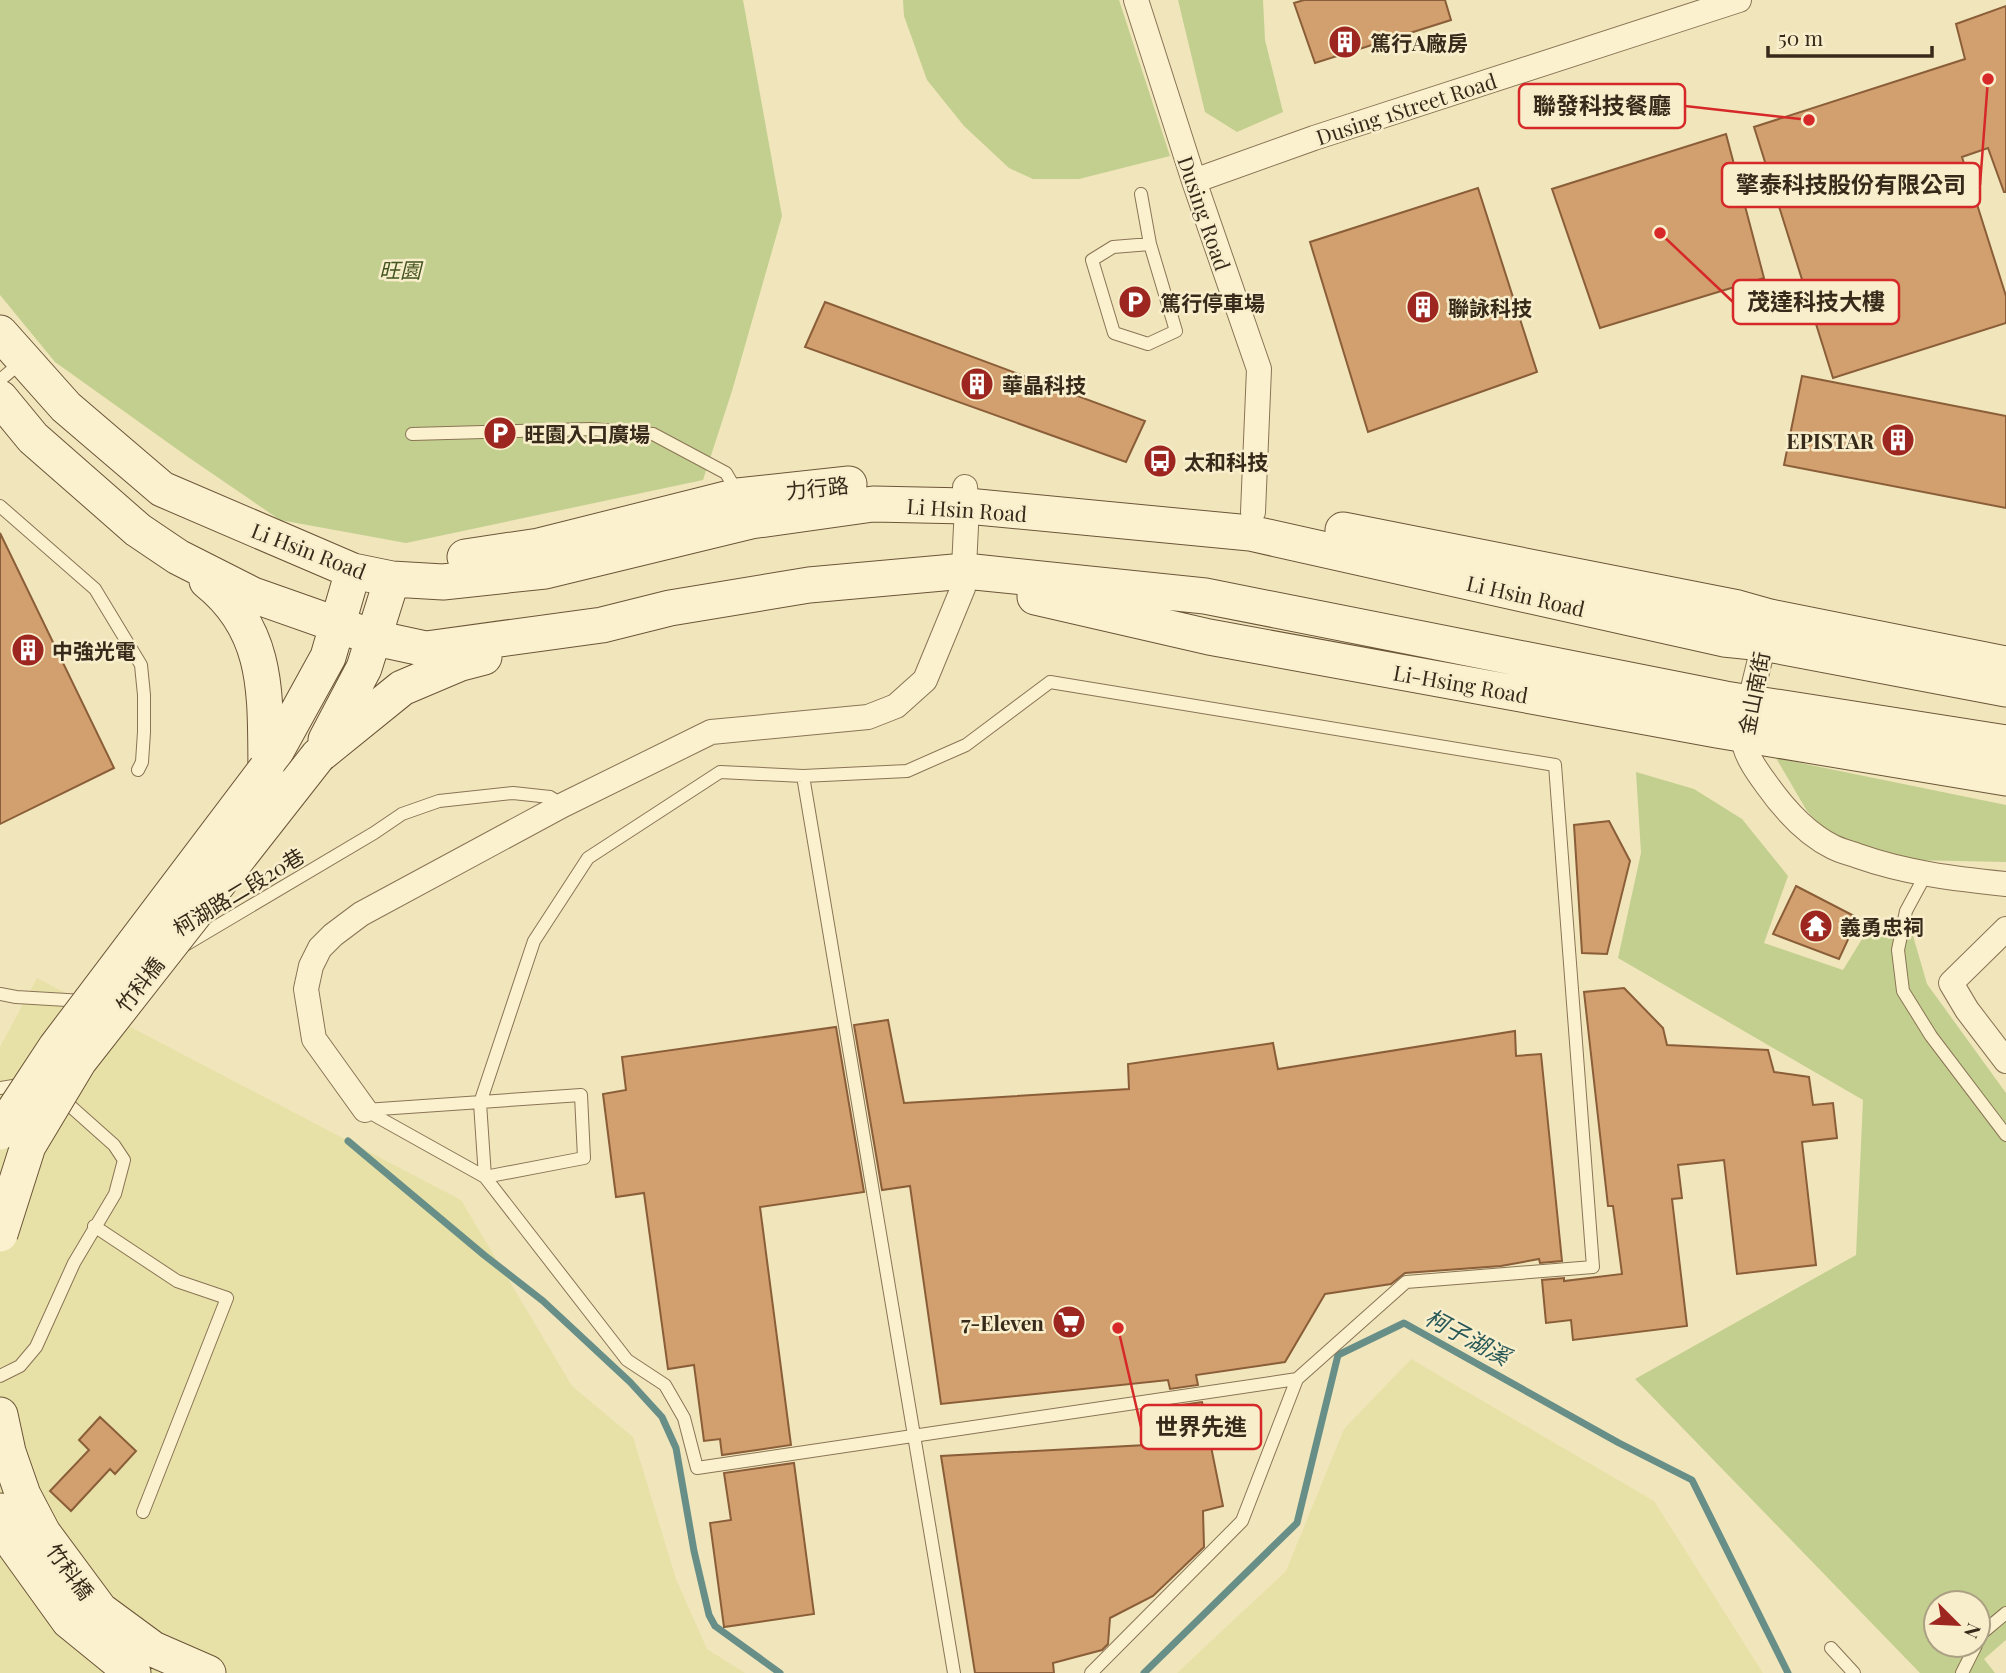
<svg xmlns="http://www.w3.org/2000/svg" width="2006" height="1673" font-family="'Playfair Display','Noto Sans TC',serif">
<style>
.farmland{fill:#e7e1a8}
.green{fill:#c3cf8f;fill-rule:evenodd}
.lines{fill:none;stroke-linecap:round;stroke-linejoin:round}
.stream{stroke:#678f88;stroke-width:7}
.building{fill:#d29f6e;stroke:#8a5e38;stroke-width:2}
.lane-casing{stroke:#897454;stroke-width:14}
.street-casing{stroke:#897454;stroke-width:26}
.secondary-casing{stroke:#6b5537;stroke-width:37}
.lane{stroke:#fbf1cf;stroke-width:12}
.street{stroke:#fbf1cf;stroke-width:24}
.secondary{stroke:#fbf1cf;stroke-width:35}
.secondary-bridge-casing{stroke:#6b5537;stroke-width:37;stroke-linecap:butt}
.secondary-bridge{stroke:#fbf1cf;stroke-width:35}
.labels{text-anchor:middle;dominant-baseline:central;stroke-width:5;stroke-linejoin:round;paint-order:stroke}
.poi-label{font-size:21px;font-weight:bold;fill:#372a1a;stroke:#f8eecb;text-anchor:start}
.street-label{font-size:21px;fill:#372a1a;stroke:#f8eecb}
.park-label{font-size:21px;font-style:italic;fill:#44551f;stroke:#f8eecb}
.water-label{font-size:23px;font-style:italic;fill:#285858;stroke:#f8eecb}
.leader{fill:none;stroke:#d62828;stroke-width:2.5}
.callout-dot{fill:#d62828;stroke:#f8eecb;stroke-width:2.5}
.callout{fill:#f8eecb;stroke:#d62828;stroke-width:2.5}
.callout-label{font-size:23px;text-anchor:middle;font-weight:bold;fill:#372a1a}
</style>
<rect width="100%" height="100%" fill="#f1e5bb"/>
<path class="farmland" d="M 37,978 L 461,1200 L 572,1386 L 633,1437 L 676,1579 L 707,1649 L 745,1673 L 0,1673 L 0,1047 Z
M 1411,1359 L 1654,1501 L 1763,1673 L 1177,1673 L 1286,1571 L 1344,1429 Z"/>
<path class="green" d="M 0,0 L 743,0 L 782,216 L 732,391 L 703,480 L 406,543 L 280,520 L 188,457 L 55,362 L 0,295 Z
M 903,0 L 1119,0 L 1170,156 L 1079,179 L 1033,179 L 1009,168 L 964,126 L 927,80 L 904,16 Z
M 1178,0 L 1263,0 L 1265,40 L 1283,112 L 1237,132 L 1205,112 Z
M 1776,758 L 2006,805 L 2006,862 L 1908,860 L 1833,839 L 1807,811 Z
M 1636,772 L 1694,789 L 1742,819 L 1788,876 L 1764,943 L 1843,970 L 1870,926 L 1909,922 L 1927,984 L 2006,1093 L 2006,1640 L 1984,1659 L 1995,1673 L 1920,1673 L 1635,1379 L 1856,1255 L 1863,1100 L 1618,958 L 1641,853 ZM 1936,1603 L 1978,1603 L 1978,1645 L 1936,1645 Z"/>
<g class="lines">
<path class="stream" d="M 348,1141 L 484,1255 L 543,1301 L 630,1382 L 662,1417 L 676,1448 L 694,1551 L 709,1615 L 715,1626 L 780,1673
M 1144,1673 L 1297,1523 L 1338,1355 L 1404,1323 L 1619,1443 L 1692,1480 L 1788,1673"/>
</g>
<path class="building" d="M 1304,0 L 1445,0 L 1451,20 L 1315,63 L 1294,3 Z
M 2006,6 L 2006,192 L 2004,192 L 1988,148 L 1962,157 L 2006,296 L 2006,323 L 1833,378 L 1754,127 L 1965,59 L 1956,24 Z
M 1726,134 L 1764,278 L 1600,328 L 1552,189 Z
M 1478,188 L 1537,372 L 1368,432 L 1310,242 Z
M 825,302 L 1145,421 L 1126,462 L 805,347 Z
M 1802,376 L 2006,416 L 2006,508 L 1784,465 Z
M 0,533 L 114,768 L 0,824 Z
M 1609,821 L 1630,861 L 1607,954 L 1582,953 L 1574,825 Z
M 1796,886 L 1858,918 L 1839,959 L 1773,934 Z
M 1624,988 L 1663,1028 L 1667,1045 L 1768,1050 L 1774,1072 L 1809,1077 L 1813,1105 L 1833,1103 L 1837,1138 L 1802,1142 L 1816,1265 L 1737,1274 L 1724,1160 L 1678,1165 L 1682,1198 L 1672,1199 L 1687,1326 L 1573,1340 L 1571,1320 L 1546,1323 L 1542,1280 L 1564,1278 L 1564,1281 L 1622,1274 L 1613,1206 L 1608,1206 L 1584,992 Z
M 888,1020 L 904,1103 L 1129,1089 L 1128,1064 L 1273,1043 L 1278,1069 L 1515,1031 L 1516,1056 L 1541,1054 L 1562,1261 L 1540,1263 L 1539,1259 L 1501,1266 L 1405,1273 L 1391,1284 L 1325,1294 L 1285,1362 L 1196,1375 L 1198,1385 L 1170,1389 L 1168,1380 L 941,1404 L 910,1186 L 882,1190 L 854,1025 Z
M 836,1027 L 864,1192 L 760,1207 L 791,1445 L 722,1455 L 720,1439 L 704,1441 L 694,1365 L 668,1369 L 644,1193 L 616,1197 L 603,1094 L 626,1090 L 622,1057 Z
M 1202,1402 L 1223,1506 L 1203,1511 L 1204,1547 L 1153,1596 L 1110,1618 L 1108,1644 L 1102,1650 L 1053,1663 L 1054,1673 L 975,1673 L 941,1456 L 1183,1443 L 1174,1406 Z
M 100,1417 L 136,1451 L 115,1474 L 110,1469 L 71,1511 L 50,1491 L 89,1450 L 79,1440 Z
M 794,1463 L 814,1614 L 724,1627 L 710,1523 L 731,1520 L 724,1473 Z"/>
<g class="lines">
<defs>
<path id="lane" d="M 1141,194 L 1150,244 L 1176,331 L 1148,344 L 1114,333 L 1092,260 L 1113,247 L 1150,244
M 0,380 L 24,360
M 412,434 L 591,429 L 653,434 L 726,473 L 737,492
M 0,506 L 95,589 L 141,665 L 144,695 L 144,732 L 142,762 L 138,770
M 803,776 L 954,1673
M 1926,874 L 1906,911 L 1898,950 L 1903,991 L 1931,1036 L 2006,1135
M 185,945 L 374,833 L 402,814 L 439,801 L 513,793 L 550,797 L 563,805
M 0,994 L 16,997 L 84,1001
M 0,1088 L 25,1084
M 581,1095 L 584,1158 L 485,1177 L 365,1110 Z
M 94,1226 L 177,1281 L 227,1298 L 143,1512
M 0,1376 L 20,1366 L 36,1347 L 74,1263 L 115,1194 L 124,1160 L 114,1145 L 59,1096
M 1978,1641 L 1982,1633 L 2006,1613
M 1831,1648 L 1854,1673
M 1091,1673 L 1242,1521 L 1297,1379 L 1406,1282 L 1593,1267 L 1555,765 L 1050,682 L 966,745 L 907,771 L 803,776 L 720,772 L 588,858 L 534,941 L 480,1103 L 485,1177 L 627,1360 L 665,1385 L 684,1418 L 697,1468 L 1297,1379
M 1962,1673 L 1976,1645"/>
<path id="street" d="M 1136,0 L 1194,181 L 1259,369 L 1253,512
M 1194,181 L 1314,138 L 1739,0
M 1768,627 L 1742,733 C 1744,753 1755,769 1767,785 C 1784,809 1807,834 1833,847 C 1841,851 1850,853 1858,856 C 1906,873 1956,879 2006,884
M 2006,929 L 1951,983 L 1967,1010 L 2006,1061
M 365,1110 L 314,1039 L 306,989 L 311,966 L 320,948 L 333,935 L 361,914 L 563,805 L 711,732 L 868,717 L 896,706 L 925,680 L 963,588 L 967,506 L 965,487"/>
<path id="secondary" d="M 0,333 L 66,407 L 162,489 L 353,571 L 392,579 L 443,582 L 545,571 L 751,521 L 873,504 L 967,506 L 1250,533 L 1724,639 L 1763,643 L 2006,689
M 0,398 L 33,438 L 138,530 L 178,557 L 253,595 L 375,638 L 426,649 L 602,625 L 670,608 L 809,585 L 965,571 L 1205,596 L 1725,699 L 2006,743
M 1343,530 L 1738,608 L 1770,617 L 2006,664
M 465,557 L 539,546 L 738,496 L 849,484
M 207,581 C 270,631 265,696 266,769
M 1035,597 L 1209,637 L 1717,730 L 2006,778
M 326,740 L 364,668 L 392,579
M 318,756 L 402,688 L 461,663 L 484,657
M 268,766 L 328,657 L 353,571
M 0,1415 L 8,1452 L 23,1495 L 43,1533 L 100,1610 L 153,1649 L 208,1673
M 0,1511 L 15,1546 L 69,1621 L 133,1673"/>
</defs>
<use href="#lane" class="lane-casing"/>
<use href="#street" class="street-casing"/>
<use href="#secondary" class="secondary-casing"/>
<use href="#lane" class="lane"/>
<use href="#street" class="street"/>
<use href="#secondary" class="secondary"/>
<defs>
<path id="secondary-bridge" d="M 0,1132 L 56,1047 L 266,769
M 0,1234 L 28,1146 L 79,1061 L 318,756"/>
</defs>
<use href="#secondary-bridge" class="secondary-bridge-casing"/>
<use href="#secondary-bridge" class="secondary-bridge"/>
</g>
<defs>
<symbol id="building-disc" viewBox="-11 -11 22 22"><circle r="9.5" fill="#9d2720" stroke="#f8eecb"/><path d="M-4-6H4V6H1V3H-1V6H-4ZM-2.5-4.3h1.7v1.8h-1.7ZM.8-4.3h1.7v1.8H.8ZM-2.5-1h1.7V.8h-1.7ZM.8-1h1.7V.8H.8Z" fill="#fff"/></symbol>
<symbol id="parking-disc" viewBox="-11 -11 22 22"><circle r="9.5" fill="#9d2720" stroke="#f8eecb"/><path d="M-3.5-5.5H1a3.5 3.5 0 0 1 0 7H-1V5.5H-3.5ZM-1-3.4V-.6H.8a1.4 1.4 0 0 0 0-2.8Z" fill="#fff"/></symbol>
<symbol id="bus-disc" viewBox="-11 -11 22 22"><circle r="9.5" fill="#9d2720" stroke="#f8eecb"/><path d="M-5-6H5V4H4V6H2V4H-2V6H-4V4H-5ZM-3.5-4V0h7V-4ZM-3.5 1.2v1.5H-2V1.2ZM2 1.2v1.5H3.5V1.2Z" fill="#fff"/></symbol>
<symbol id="temple-disc" viewBox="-11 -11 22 22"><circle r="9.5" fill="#9d2720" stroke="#f8eecb"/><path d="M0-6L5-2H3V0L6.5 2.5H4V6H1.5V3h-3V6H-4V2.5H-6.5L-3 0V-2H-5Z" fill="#fff"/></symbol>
<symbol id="supermarket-disc" viewBox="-11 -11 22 22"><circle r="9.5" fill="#9d2720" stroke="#f8eecb"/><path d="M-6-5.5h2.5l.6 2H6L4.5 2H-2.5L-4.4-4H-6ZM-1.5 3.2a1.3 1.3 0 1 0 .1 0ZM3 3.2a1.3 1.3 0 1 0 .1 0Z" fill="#fff"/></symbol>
</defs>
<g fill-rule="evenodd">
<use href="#building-disc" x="1326" y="23" width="38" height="38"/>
<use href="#parking-disc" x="1116" y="283" width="38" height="38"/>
<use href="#building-disc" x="1404" y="288" width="38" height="38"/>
<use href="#building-disc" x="958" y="365" width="38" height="38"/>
<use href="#parking-disc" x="481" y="414" width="38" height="38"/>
<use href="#building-disc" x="1879" y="421" width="38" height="38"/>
<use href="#bus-disc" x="1141" y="442" width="38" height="38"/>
<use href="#building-disc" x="9" y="631" width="38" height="38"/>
<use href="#temple-disc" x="1797" y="907" width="38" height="38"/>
<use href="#supermarket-disc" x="1050" y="1303" width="38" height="38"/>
</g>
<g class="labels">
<g class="poi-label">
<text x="1370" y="42">篤行A廠房</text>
<text x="1160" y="302">篤行停車場</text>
<text x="1448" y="307">聯詠科技</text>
<text x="1002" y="384">華晶科技</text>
<text x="524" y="433">旺園入口廣場</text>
<text x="1874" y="440" text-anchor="end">EPISTAR</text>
<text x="1184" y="461">太和科技</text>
<text x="52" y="650">中強光電</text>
<text x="1840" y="926">義勇忠祠</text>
<text x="1044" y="1322" text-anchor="end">7-Eleven</text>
</g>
<g class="street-label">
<text transform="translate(1406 108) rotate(-18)">Dusing 1Street Road</text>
<text transform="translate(1205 213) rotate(71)">Dusing Road</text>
<text transform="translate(817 487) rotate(-6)">力行路</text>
<text transform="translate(967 509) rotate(4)">Li Hsin Road</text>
<text transform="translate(309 550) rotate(21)">Li Hsin Road</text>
<text transform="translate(1526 595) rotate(13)">Li Hsin Road</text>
<text transform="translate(1461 683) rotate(10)">Li-Hsing Road</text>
<text transform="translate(1753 693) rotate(-79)">金山南街</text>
<text transform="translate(238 891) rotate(-31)">柯湖路二段20巷</text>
<text transform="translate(139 984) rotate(-52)">竹科橋</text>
<text transform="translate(71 1571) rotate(54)">竹科橋</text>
</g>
<g class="park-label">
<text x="400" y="269">旺園</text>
</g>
<g class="water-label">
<text transform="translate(1468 1336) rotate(28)">柯子湖溪</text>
</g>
</g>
<path class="leader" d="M1809 120L1685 106M1988 79L1980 185M1660 233L1733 302M1118 1328L1141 1427"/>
<g class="callout-dot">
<circle cx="1809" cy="120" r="7"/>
<circle cx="1988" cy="79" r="7"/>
<circle cx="1660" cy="233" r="7"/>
<circle cx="1118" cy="1328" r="7"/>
</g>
<g class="callout">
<rect x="1519" y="84" width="166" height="44" rx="7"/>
<rect x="1722" y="163" width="258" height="44" rx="7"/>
<rect x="1733" y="280" width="166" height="44" rx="7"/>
<rect x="1141" y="1405" width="120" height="44" rx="7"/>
</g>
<g class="callout-label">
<text x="1602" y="114">聯發科技餐廳</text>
<text x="1851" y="193">擎泰科技股份有限公司</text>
<text x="1816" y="310">茂達科技大樓</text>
<text x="1201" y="1435">世界先進</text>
</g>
<g transform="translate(1957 1624) rotate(114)"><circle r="33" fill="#f8eecb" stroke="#aba084" stroke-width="2"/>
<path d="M0-5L12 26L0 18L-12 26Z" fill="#9d2720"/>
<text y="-10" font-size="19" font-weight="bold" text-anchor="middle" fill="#372a1a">N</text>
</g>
<path d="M1768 46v10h164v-10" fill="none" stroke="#372a1a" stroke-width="3.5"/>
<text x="1778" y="46" font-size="21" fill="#372a1a" stroke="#f8eecb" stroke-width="5" paint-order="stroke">50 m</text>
</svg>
